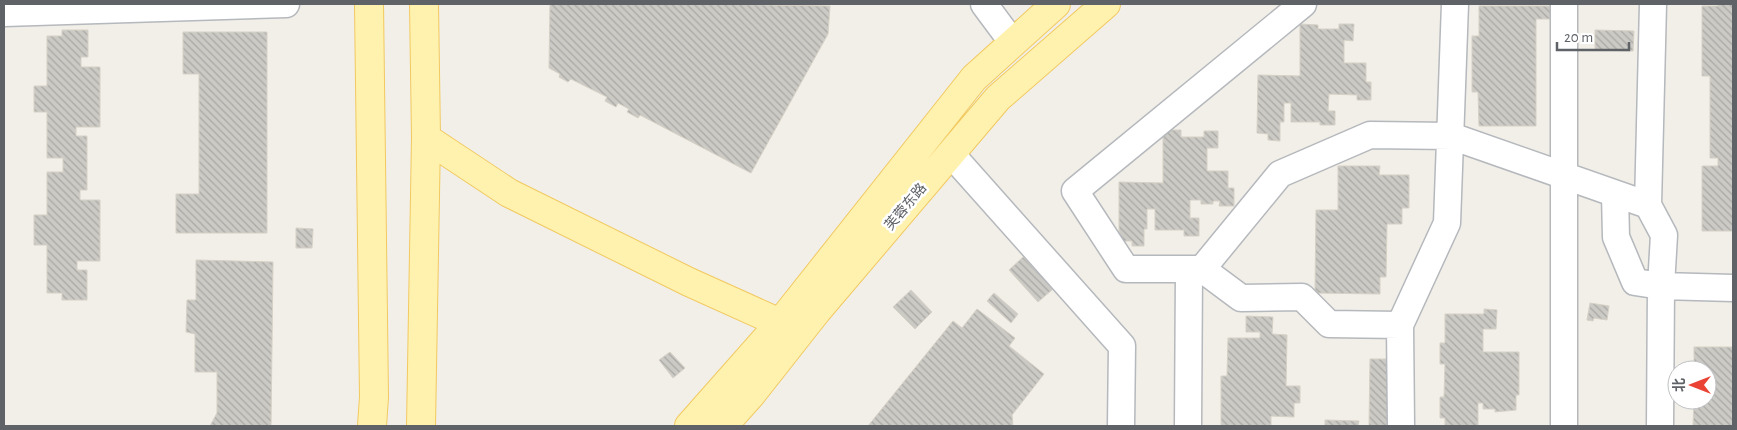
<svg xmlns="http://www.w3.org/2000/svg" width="1737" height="430" font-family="'Alegreya Sans','Noto Sans SC',sans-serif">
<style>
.building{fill:url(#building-back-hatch);stroke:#d6d1c6}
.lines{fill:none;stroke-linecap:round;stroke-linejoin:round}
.minor-casing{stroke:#b5b8bc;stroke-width:29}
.major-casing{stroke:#f2c960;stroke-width:30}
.minor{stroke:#fff;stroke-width:26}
.major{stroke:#fff2af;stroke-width:28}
.labels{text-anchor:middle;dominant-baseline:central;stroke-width:5;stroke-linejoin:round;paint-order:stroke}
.street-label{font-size:14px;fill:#5f6368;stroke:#fff}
</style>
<defs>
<pattern id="building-back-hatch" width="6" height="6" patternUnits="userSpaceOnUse" patternTransform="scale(1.25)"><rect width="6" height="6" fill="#cccac5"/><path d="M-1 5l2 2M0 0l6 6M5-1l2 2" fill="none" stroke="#a9a8a4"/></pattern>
</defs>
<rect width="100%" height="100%" fill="#f1efe8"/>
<path class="building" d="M 550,4 L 705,4 L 830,6 L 828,34 L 751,173 L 640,115 L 638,118 L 627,112 L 629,109 L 618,103 L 616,107 L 605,101 L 607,97 L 571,79 L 568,82 L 559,77 L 560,74 L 549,68 Z
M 1718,4 L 1733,4 L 1733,231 L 1702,231 L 1702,166 L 1718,166 L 1718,158 L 1710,158 L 1710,76 L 1702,76 L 1702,6 L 1718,6 Z
M 1479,6 L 1560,6 L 1560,19 L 1536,19 L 1536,126 L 1479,126 L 1478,92 L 1472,92 L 1472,36 L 1479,36 Z
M 1300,24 L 1318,25 L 1318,29 L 1339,29 L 1339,24 L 1354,24 L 1353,41 L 1344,40 L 1344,63 L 1366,63 L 1366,82 L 1371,82 L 1371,100 L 1357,100 L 1357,95 L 1329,94 L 1328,111 L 1335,111 L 1335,125 L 1320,125 L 1320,122 L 1291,122 L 1291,103 L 1284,103 L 1284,122 L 1280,122 L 1280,141 L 1268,140 L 1268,134 L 1257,133 L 1258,75 L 1300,76 Z
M 62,30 L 88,30 L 88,57 L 81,57 L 81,67 L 100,67 L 100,127 L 76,127 L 76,136 L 87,136 L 87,190 L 80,190 L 80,200 L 100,200 L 100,261 L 77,261 L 77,270 L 87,270 L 87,300 L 62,300 L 62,293 L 47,293 L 47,245 L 34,245 L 34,215 L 47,215 L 47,172 L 63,172 L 63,158 L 47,158 L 47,112 L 34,112 L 34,86 L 47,86 L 47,36 L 62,36 Z
M 1595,30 L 1634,31 L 1633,51 L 1595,50 Z
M 183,32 L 267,32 L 267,233 L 176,233 L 176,194 L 199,194 L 199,74 L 183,74 Z
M 1163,130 L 1181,130 L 1181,137 L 1204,137 L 1204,131 L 1218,131 L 1218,148 L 1207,148 L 1207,171 L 1228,171 L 1228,188 L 1234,188 L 1234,206 L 1219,206 L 1220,201 L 1213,201 L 1213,204 L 1201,204 L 1201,200 L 1190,200 L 1190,218 L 1199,218 L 1199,236 L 1184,236 L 1184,230 L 1155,230 L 1155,209 L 1147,209 L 1147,229 L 1144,229 L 1144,246 L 1132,246 L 1132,241 L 1119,241 L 1119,182 L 1163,183 Z
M 1338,166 L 1380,166 L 1379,175 L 1409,175 L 1409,208 L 1402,208 L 1402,224 L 1387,224 L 1386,277 L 1380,277 L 1380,294 L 1315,293 L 1316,210 L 1338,210 Z
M 296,228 L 313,229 L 312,248 L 296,248 Z
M 1023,257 L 1053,289 L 1038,302 L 1009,270 Z
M 196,260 L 273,262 L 271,426 L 210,426 L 217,413 L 217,372 L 195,372 L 195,334 L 186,332 L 187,300 L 196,300 Z
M 911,290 L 932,312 L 915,329 L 893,307 Z
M 994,293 L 1018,314 L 1011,323 L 987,301 Z
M 1590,303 L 1609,306 L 1607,320 L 1594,318 L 1593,321 L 1587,320 Z
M 977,309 L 1015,338 L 1009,346 L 1044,374 L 1012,415 L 1013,426 L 868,426 L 953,321 L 962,328 Z
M 1484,309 L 1497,310 L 1496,329 L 1483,329 L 1483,352 L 1519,352 L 1519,395 L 1516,395 L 1516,410 L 1495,412 L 1495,409 L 1483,409 L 1483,403 L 1478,403 L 1478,426 L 1445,426 L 1445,418 L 1440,418 L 1440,397 L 1444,397 L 1445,364 L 1440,364 L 1440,343 L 1445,343 L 1445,314 L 1484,314 Z
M 1246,316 L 1273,317 L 1272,334 L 1287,335 L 1286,386 L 1300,386 L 1300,403 L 1294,403 L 1294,417 L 1271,416 L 1271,426 L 1221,426 L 1221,376 L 1227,376 L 1228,338 L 1260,338 L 1260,332 L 1246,332 Z
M 1694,347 L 1733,347 L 1733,426 L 1693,426 L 1694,400 L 1707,400 L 1707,370 L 1694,370 Z
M 670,352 L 685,368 L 673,378 L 659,360 Z
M 1370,359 L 1389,359 L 1388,426 L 1369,426 Z
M 1325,420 L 1359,421 L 1358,426 L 1325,426 Z"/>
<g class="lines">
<defs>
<path id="minor" d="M 984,4 L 1013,43
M 1303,4 L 1075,191 L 1126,269 L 1202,269 L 1280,174 L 1370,135 L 1451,136 L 1648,205 L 1653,4
M 4,13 L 286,4
M 951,154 L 1122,346 L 1121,426
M 1615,194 L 1616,237 L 1635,282 L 1661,286 L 1660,426
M 1648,205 L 1664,235 L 1661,286 L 1733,288
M 1202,269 L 1241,298 L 1302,297 L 1329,324 L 1400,325
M 1188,426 L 1189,269
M 1401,426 L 1400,325 L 1447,223 L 1455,4
M 1564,426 L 1564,4"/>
<path id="major" d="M 369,4 L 374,397 L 372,426
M 426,138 L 509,193 L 689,282 L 780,323
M 421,426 L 426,138 L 424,4
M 689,426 L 780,323 L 974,78 L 1056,4
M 723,426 L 750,396 L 817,311 L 998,98 L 1106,4"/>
</defs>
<use href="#minor" class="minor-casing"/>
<use href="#major" class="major-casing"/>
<use href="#minor" class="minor"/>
<use href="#major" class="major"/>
</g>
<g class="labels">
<g class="street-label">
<text transform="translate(906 207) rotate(-50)">芙蓉东路</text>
</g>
</g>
<rect width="1737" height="430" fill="none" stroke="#5f6368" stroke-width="10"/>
<g transform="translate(1692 385) rotate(270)"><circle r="24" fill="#ffffff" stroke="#bfc1c3"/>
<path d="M0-4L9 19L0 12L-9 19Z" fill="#ea4335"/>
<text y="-8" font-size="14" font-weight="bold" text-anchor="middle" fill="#5f6368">北</text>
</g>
<path d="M1557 42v8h72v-8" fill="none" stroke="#5f6368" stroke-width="2.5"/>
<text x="1564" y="42" font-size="15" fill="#5f6368" stroke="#ffffff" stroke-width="4" paint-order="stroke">20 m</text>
</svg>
